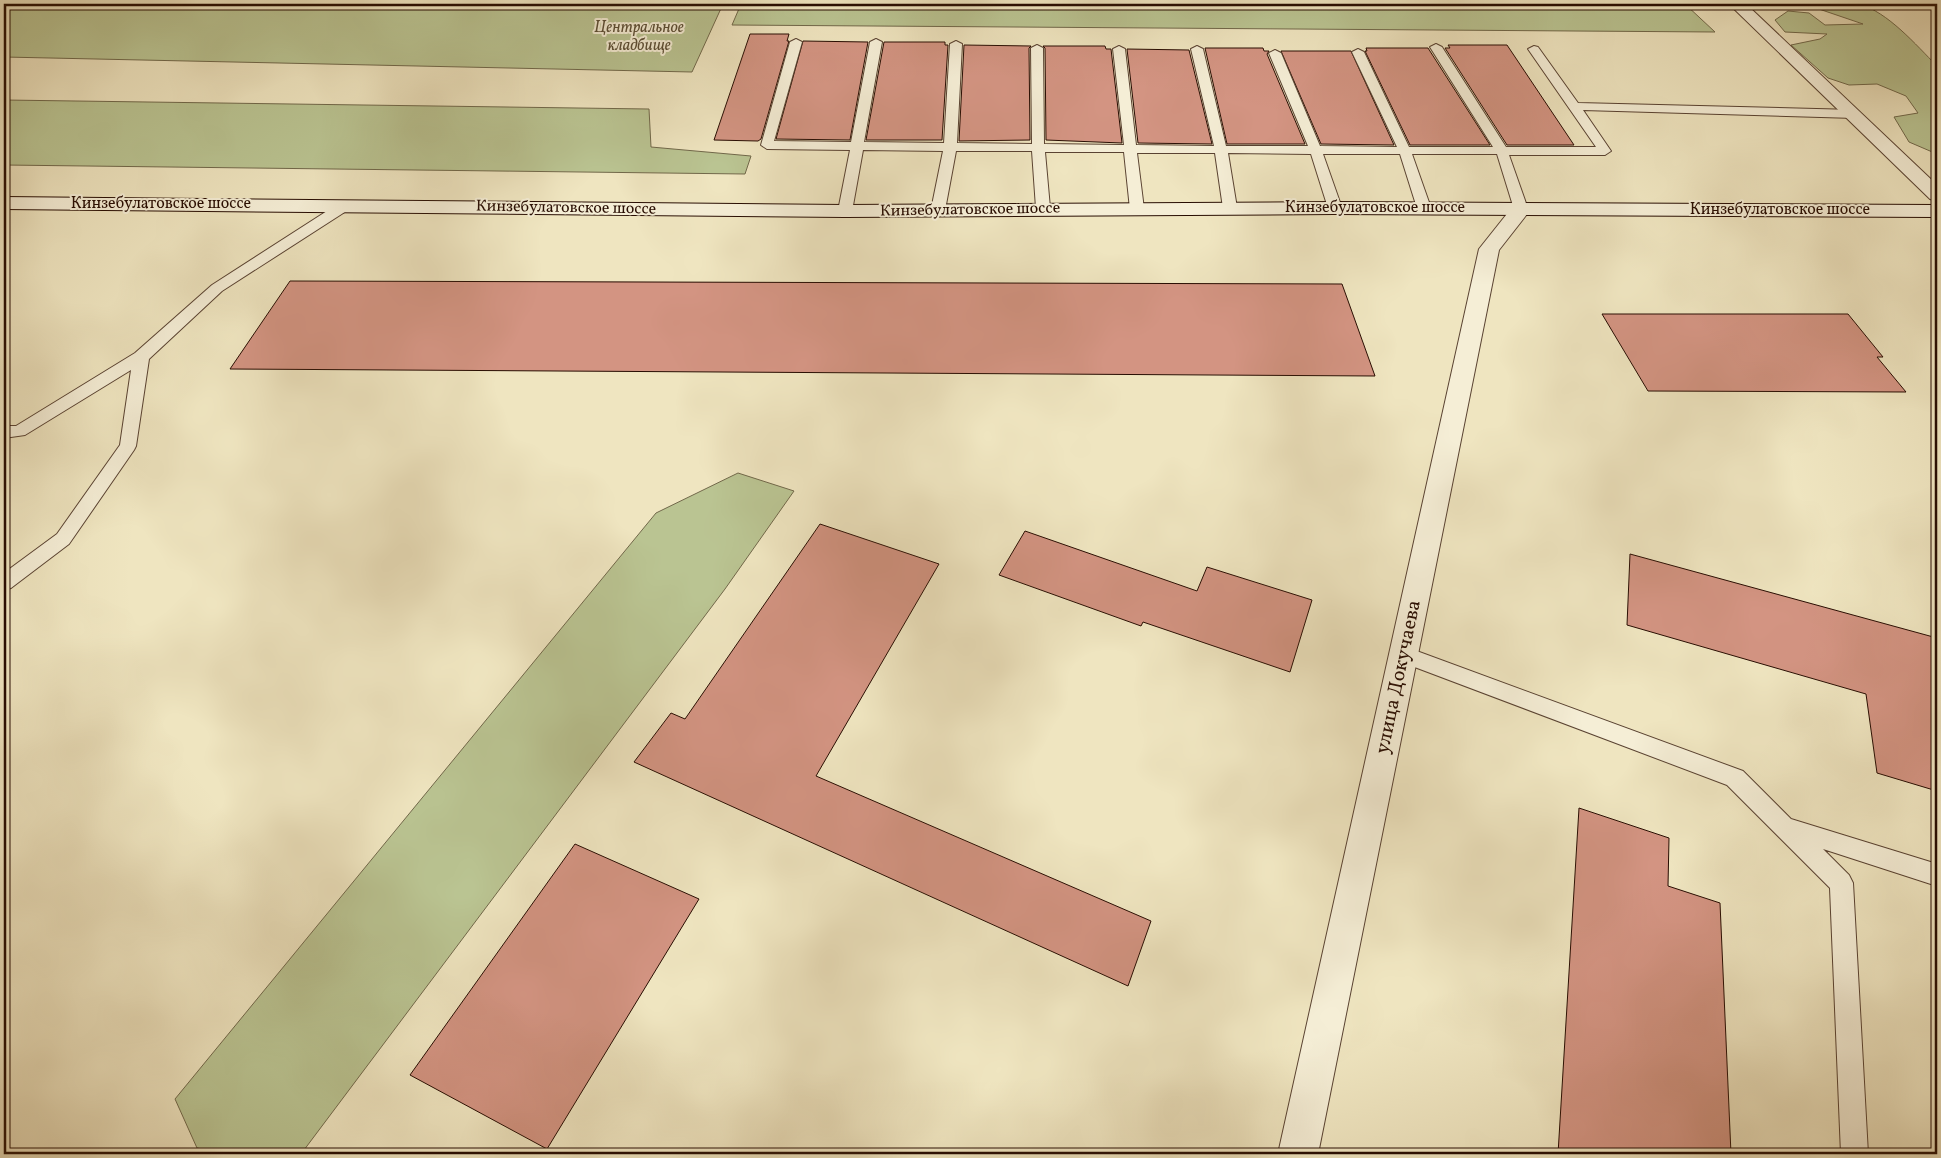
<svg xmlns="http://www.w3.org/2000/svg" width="1941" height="1158" font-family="Vollkorn,serif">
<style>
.green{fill:#bac492;stroke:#71684a}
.building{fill:#d39482;stroke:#280d02}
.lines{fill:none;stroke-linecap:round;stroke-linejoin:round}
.lane-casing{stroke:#5a4332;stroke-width:2}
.street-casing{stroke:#5a4332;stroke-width:2}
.secondary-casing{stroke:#280d02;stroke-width:2}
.lane{fill:#f5eed6;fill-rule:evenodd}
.street{fill:#f5eed6;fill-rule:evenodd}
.secondary{fill:#f5eed6;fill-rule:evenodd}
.labels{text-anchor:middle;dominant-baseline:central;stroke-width:4;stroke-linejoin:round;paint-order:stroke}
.far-park-label{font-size:16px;font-style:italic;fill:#5b4d34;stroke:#f5eed6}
.far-street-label{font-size:16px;fill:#280d02;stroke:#f5eed6}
.street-label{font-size:20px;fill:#280d02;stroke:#f5eed6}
</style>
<rect width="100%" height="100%" fill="#efe5c0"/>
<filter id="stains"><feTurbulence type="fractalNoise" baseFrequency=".004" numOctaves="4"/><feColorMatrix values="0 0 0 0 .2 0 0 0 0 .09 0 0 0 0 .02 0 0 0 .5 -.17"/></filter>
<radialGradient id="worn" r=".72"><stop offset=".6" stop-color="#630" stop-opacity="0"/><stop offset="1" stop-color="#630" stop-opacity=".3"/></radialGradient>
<path class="green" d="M 4,4 L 723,4 L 692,72 L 4,57 Z
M 741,4 L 1685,4 L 1715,32 L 732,25 Z
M 1813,4 C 1827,4 1845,1 1859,4 C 1888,12 1916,45 1937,66 L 1937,154 L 1909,142 L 1894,117 L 1918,113 L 1906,96 L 1877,84 L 1849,85 L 1828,78 L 1791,45 L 1820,39 L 1827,34 L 1785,32 L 1775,20 L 1788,11 L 1809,13 L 1825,25 L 1863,24 L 1813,7 Z
M 4,100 L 649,109 L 651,147 L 751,156 L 745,174 L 4,165 Z
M 738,473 L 794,491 L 725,589 L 301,1154 L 231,1154 L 197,1148 L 175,1099 L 656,513 Z"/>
<path class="building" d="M 750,34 L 789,34 L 787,41 L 789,41 L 761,139 L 758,141 L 714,140 Z
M 803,41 L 868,42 L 850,140 L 776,139 Z
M 884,42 L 945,42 L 945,45 L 948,45 L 942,140 L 866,140 Z
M 964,45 L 1031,46 L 1029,48 L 1030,140 L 959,141 Z
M 1448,45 L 1507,45 L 1574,145 L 1507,145 L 1445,48 L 1450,48 Z
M 1043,46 L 1105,46 L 1106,49 L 1111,49 L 1122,143 L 1046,140 L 1045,48 Z
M 1205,48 L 1263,48 L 1264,51 L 1269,51 L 1267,54 L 1305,144 L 1227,144 Z
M 1366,48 L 1428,48 L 1490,145 L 1410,145 L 1365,51 L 1367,51 Z
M 1127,49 L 1189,50 L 1212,144 L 1138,143 Z
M 1281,51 L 1351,51 L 1394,145 L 1321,144 Z
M 290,281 L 1342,284 L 1375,376 L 230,369 Z
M 1602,314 L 1848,314 L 1883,357 L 1877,357 L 1906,392 L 1648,391 Z
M 820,524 L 939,564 L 816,776 L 1151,921 L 1128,986 L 634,762 L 671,713 L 685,719 Z
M 1025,531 L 1197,591 L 1207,567 L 1312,600 L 1290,672 L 1143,622 L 1141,626 L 999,575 Z
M 1630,554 L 1937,638 L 1937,791 L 1877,773 L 1866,694 L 1627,625 Z
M 1579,808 L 1669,838 L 1668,886 L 1720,903 L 1731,1154 L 1558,1154 Z
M 575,844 L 699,899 L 547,1149 L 410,1075 Z"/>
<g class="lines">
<defs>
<path id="lane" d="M 796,39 L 802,42 L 774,141 L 851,142 L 870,42 L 876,39 L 882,42 L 864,142 L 944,143 L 950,44 L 956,41 L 962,44 L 957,143 L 1032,144 L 1031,48 L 1037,45 L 1043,48 L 1044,144 L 1124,145 L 1113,49 L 1119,46 L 1125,49 L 1136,145 L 1214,146 L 1191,49 L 1197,46 L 1203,49 L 1226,146 L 1308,146 L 1269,53 L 1275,50 L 1281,53 L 1320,146 L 1397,147 L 1352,52 L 1358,49 L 1364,52 L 1409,147 L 1493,147 L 1430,47 L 1436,44 L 1442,47 L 1506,147 L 1596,147 L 1528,49 L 1534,46 L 1538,47 L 1578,103 L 1855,110 L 1861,114 L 1855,118 L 1583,110 L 1611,151 L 1605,155 L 1509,155 L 1528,209 L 1521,213 L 1514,209 L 1497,154 L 1412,154 L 1431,208 L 1424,212 L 1417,208 L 1400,154 L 1323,154 L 1342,208 L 1335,212 L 1328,208 L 1311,154 L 1228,153 L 1237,208 L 1230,212 L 1223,208 L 1215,153 L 1137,153 L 1144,209 L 1137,213 L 1130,209 L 1124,152 L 1045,152 L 1050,208 L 1043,212 L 1036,208 L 1032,151 L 956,151 L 945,210 L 938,214 L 931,210 L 943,151 L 863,150 L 852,211 L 845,215 L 838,211 L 850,150 L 767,149 L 761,145 L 790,42 Z
M 346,201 L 351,202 L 353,205 L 351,208 L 222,291 L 149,359 L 136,446 L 134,450 L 69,544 L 11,588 L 4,590 L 4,573 L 57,534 L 120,445 L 131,370 L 25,435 L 4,438 L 4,426 L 16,426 L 135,353 L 212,285 L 341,202 Z
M 1403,646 L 1743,771 L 1791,819 L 1937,864 L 1937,886 L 1823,849 L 1849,875 L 1853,883 L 1868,1154 L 1841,1154 L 1830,888 L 1727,785 L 1396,660 L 1393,654 L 1396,648 Z"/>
<path id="street" d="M 1729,4 L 1746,4 L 1937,185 L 1937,201 L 1930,199 Z
M 1521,203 L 1528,205 L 1531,209 L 1499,250 L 1318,1154 L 1278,1154 L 1479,249 L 1514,205 Z"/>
<path id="secondary" d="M 4,197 L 845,205 L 1335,202 L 1937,205 L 1937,217 L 1335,214 L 845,217 L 4,209 Z"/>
</defs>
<use href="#lane" class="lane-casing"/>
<use href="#street" class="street-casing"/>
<use href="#secondary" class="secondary-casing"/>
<use href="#lane" class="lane"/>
<use href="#street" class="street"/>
<use href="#secondary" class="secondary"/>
</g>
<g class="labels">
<g class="far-park-label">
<text x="639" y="28">Центральное<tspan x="639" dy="18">кладбище</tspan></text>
</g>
<g class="far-street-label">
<text x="161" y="204">Кинзебулатовское шоссе</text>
<text transform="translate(566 208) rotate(1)">Кинзебулатовское шоссе</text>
<text x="1375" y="208">Кинзебулатовское шоссе</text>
<text transform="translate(970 210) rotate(-1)">Кинзебулатовское шоссе</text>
<text x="1780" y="210">Кинзебулатовское шоссе</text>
</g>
<g class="street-label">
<text transform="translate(1399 677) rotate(-78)">улица Докучаева</text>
</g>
</g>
<rect width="1941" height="1158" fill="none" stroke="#efe5c0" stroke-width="20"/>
<rect x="5" y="5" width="1931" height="1148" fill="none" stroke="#280d02" stroke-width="2.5"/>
<rect x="10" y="10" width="1921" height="1138" fill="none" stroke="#280d02"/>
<rect width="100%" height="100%" filter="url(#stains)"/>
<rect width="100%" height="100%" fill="url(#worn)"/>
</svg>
